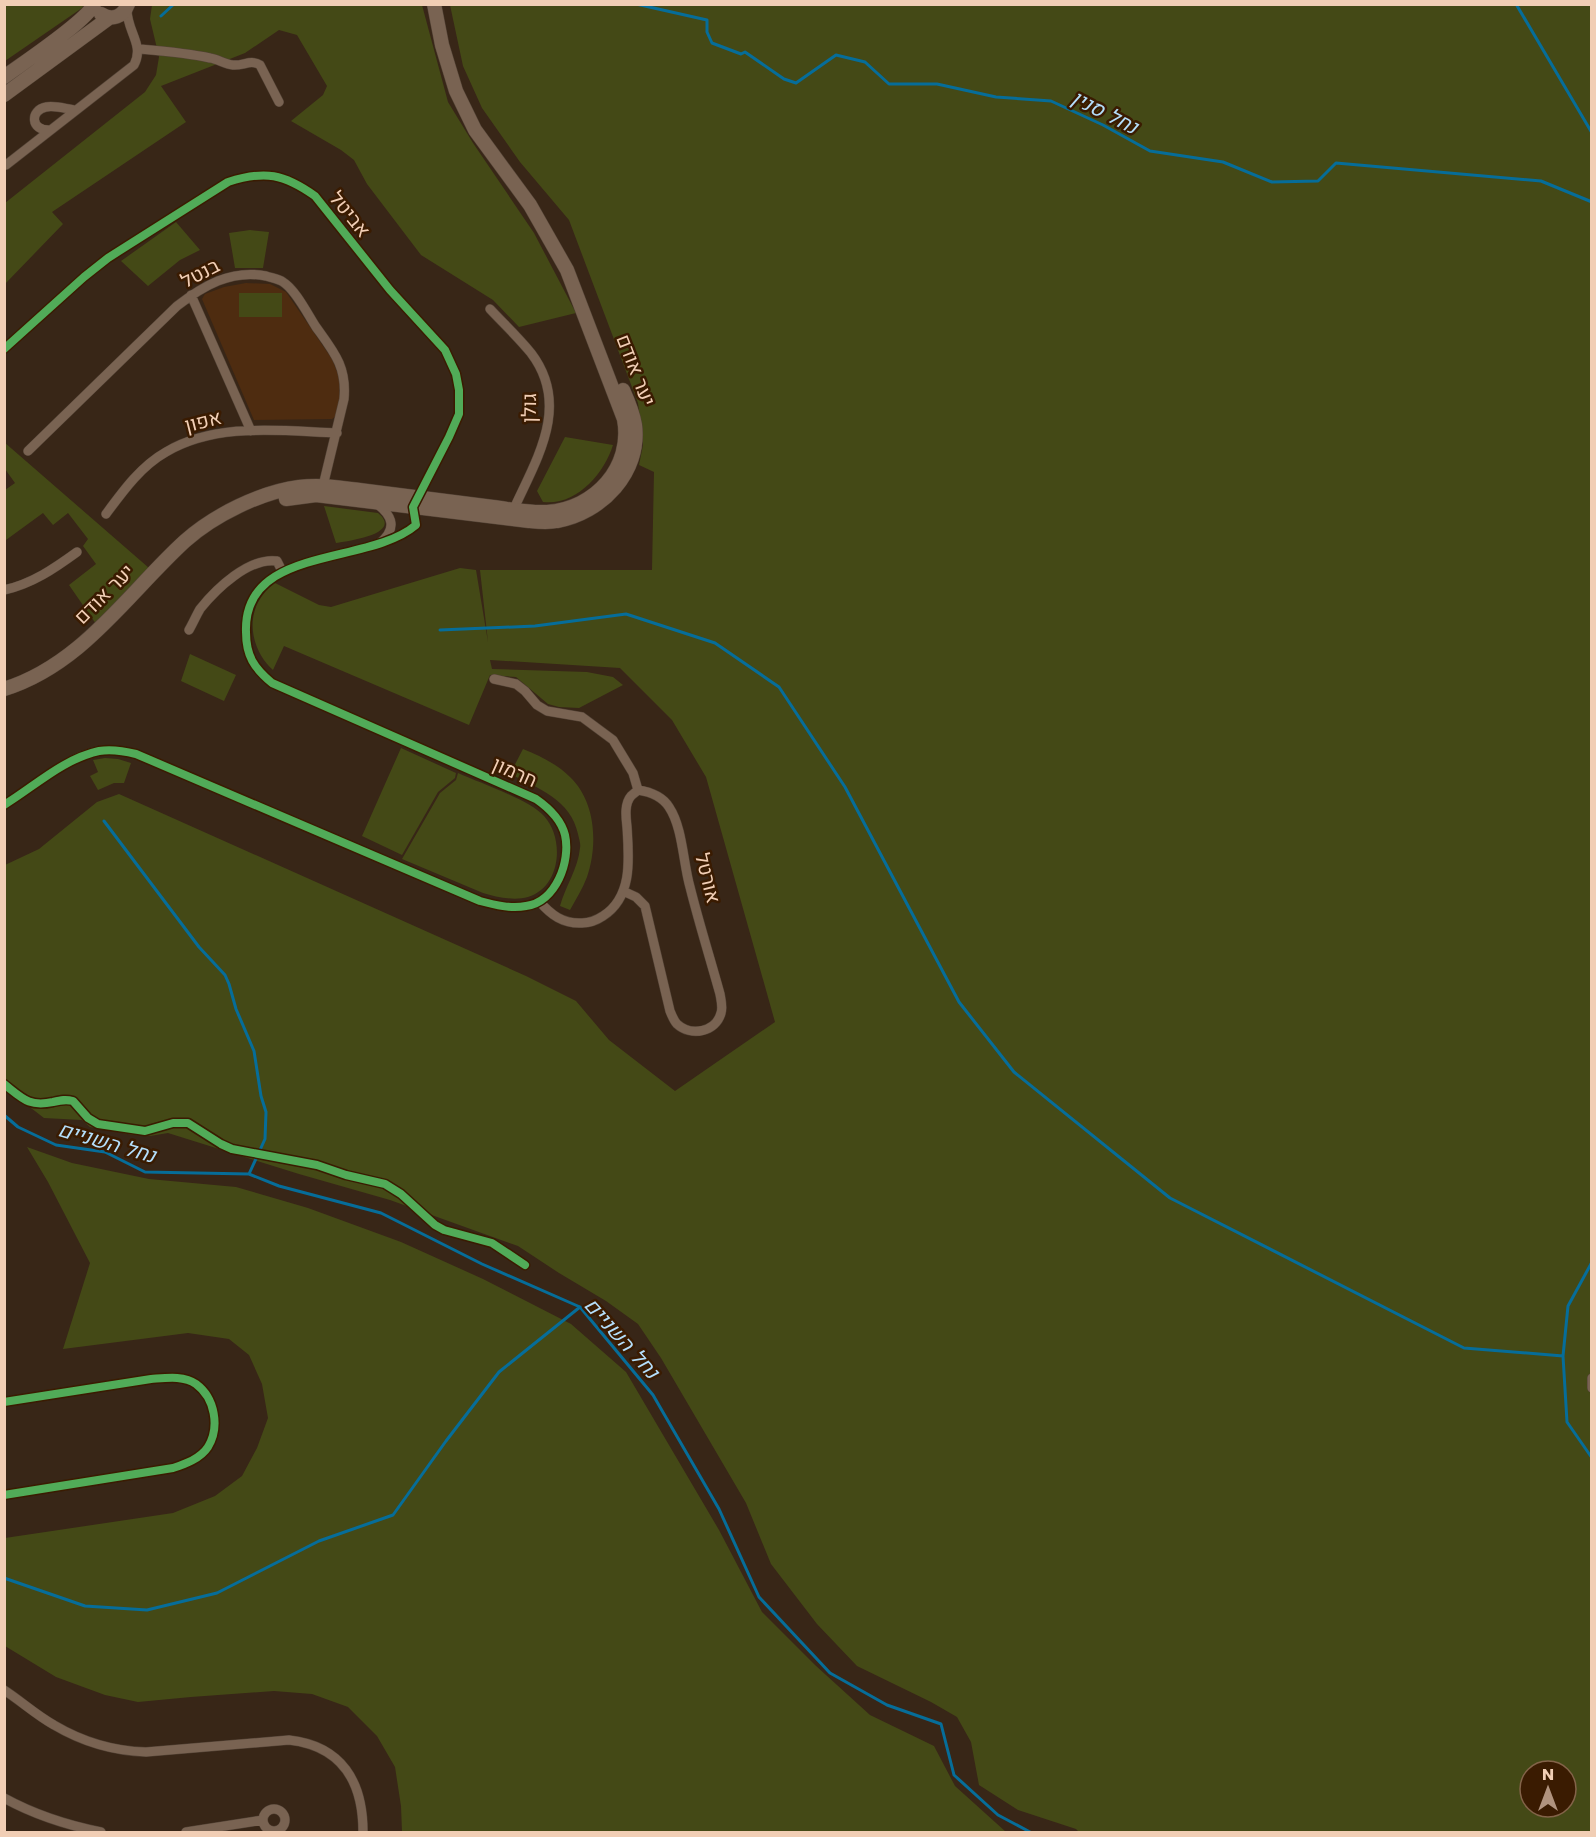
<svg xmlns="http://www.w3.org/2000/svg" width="1596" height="1837" font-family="Poppins,Heebo,sans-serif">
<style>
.built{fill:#4e2c10}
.green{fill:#444916;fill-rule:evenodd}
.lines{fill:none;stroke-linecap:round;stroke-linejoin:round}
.stream{stroke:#066d99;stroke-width:3}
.street-casing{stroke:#534336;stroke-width:10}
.secondary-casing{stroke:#534336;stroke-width:15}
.street{stroke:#796352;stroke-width:9}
.secondary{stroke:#796352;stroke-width:14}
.cycleway-casing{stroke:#3a1b01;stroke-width:11}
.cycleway{stroke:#51ab58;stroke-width:8}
.labels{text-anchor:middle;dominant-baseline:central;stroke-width:5;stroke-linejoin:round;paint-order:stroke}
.street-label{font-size:20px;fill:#f1ceb5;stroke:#3a1b01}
.water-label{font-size:21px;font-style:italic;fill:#b4defa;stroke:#3a1b01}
</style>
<rect width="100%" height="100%" fill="#382617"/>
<path class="built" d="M 246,283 L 270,284 L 286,292 L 332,359 L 339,377 L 340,405 L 336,416 L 332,419 L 254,420 L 202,299 L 205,294 L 224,287 Z"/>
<path class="green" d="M 5,4 L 84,4 L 84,5 L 82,8 L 5,61 Z
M 152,5 L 422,5 L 448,102 L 473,143 L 534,233 L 576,313 L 519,327 L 493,300 L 421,255 L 367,184 L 354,160 L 341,150 L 291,121 L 323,95 L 327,86 L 297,35 L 279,30 L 245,53 L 161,86 L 186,122 L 52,212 L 63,224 L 5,284 L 5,203 L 145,92 L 156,75 L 159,57 L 150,19 Z
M 450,5 L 1591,5 L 1591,1832 L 1079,1832 L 1076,1829 L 1018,1810 L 979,1785 L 971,1742 L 957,1717 L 931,1702 L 857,1666 L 817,1624 L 771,1564 L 746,1503 L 661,1358 L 638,1324 L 606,1301 L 559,1273 L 518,1246 L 390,1200 L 299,1174 L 168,1133 L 150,1136 L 133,1135 L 90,1127 L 82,1120 L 44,1118 L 5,1088 L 5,865 L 39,849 L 97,802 L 119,794 L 526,976 L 576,1001 L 609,1040 L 675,1091 L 775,1022 L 706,777 L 672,720 L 620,668 L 490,660 L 492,669 L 587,672 L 613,677 L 623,685 L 579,708 L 559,707 L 548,704 L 516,677 L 490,675 L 469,725 L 284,646 L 273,670 C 257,656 248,631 255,610 C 258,599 266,591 273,582 L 319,605 L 331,607 L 460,568 L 476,570 L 488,642 L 480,570 L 652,570 L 654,472 L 639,465 L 643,445 L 638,403 L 569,220 L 520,162 L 482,108 L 463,66 ZM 1530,1771 L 1566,1771 L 1566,1807 L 1530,1807 Z
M 176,222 L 200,250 L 180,260 L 148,286 L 121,261 Z
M 250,230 L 269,232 L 263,268 L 235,268 L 229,233 Z
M 239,293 L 282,293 L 282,317 L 239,317 Z
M 565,437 L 613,445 C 604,474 576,506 543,502 L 537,491 Z
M 4,442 L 149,568 L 96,624 L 69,585 L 96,564 L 83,546 L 88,539 L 68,513 L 53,525 L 43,513 L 6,540 L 5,537 L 5,490 L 15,483 L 5,469 Z
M 324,506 L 378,513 C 404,534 347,541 336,543 Z
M 190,654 L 236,675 L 224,701 L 181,681 Z
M 401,748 L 456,773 L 455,778 L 438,792 L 402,855 L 362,836 Z
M 523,749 C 540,756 557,764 570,777 C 596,802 598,845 587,877 C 583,888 576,899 570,910 L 560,906 C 565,887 578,869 580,848 C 581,844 579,839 578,834 C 571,800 538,788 510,774 Z
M 105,758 L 118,759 L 131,763 L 124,783 L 114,783 L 98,790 L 90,776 L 98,772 L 93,760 Z
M 458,773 C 480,783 530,800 544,816 C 565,839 561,887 528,897 C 514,901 496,897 483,893 L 402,859 L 440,793 L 456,780 Z
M 27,1147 L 72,1163 L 149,1179 L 236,1187 L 308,1208 L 401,1242 L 483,1279 L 571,1324 L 626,1372 L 719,1530 L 762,1612 L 815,1665 L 870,1715 L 934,1746 L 955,1786 L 1006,1832 L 402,1832 L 401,1806 L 395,1767 L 377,1736 L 348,1707 L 312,1694 L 274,1691 L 191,1697 L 138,1702 L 105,1695 L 56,1677 L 5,1646 L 5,1538 L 173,1513 L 215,1496 L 242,1476 L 257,1448 L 268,1418 L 262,1384 L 249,1355 L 229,1339 L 188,1333 L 63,1349 L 90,1263 L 48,1182 Z"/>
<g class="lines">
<path class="stream" d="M 636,4 L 707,20 L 707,32 L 712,43 L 741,54 L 745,52 L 784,79 L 796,83 L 836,55 L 865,62 L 889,84 L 937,84 L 996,97 L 1051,101 L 1103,125 L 1150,151 L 1223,162 L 1272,182 L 1318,181 L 1336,163 L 1541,181 L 1592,202
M 1516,4 L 1592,133
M 161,16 L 174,4
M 440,630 L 535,626 L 626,614 L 715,643 L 779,687 L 845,787 L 959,1002 L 1014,1072 L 1170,1198 L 1464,1348 L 1563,1356
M 104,821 L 199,947 L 225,975 L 229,984 L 236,1009 L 254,1051 L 261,1096 L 266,1112 L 265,1139 L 249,1174
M 4,1115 L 18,1127 L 56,1145 L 105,1152 L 145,1172 L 249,1174 L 279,1186 L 381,1213 L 482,1264 L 580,1307 L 653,1395 L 719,1509 L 759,1597 L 830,1673 L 887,1705 L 941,1724 L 954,1775 L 998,1815 L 1030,1832
M 1592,1262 L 1568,1306 L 1563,1356 L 1567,1422 L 1592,1458
M 4,1578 L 85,1606 L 147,1610 L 217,1593 L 319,1541 L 393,1515 L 446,1441 L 499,1372 L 580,1307"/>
<defs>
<path id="street" d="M 139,49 C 162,51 187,53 210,58 C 218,59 224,64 233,65 C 243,66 251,59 260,65 L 279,102
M 50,130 C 30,131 30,110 46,107 C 55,105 66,109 76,110
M 6,165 L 134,65 C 145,44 126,31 127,8
M 191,295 L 251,431
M 490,309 C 504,324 519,338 531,353 C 572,407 535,461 512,513
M 4,349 L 84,277 L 108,258 L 228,182 C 265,170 284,174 315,196 L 390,290 L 445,350 L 456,374 L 459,390 L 459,414 L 449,437 L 413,507 L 416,525 C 368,566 243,545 246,632 C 246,656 254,668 272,683 L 536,799 C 549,808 561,819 565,835 C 571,861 556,902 526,906 C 511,909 495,905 480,901 L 136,754 C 124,751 111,749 99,751 C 63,759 35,786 4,805
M 28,451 L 177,306 C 203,286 231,269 266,276 C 272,278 279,279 283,282 C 296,290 308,315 316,327 C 334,352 347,367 344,399 L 322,490
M 377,504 C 393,516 397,529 380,543
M 106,514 C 123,491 141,466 166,452 C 217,422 280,431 337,433
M 4,590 C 32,584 55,568 77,552
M 189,630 C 193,623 196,616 200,609 C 216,589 249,557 277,561 L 282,571
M 494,679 L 516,684 L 525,691 L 537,705 L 547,711 L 582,717 L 613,740 L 633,773 L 638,790
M 623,891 L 636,897 L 645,906 L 670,1011 C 672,1016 674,1021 677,1024 C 691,1037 716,1032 721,1013 C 723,1007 721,1000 720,994 C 710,958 699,923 690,887 C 683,863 683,828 669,807 C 662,796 651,792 638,790
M 539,901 C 551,915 563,924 582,923 C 589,923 597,920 603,916 C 633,897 629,858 627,827 C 626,818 624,804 631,796 C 633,794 636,792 638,790
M 1592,1378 L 1592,1388
M 4,1402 L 151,1379 C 165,1378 184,1375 196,1384 C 215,1398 220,1427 208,1447 C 200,1459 185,1464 173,1468 L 4,1495
M 4,1690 C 21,1701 36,1715 54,1725 C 81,1741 114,1751 146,1752 L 289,1740 C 342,1746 363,1782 363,1832
M 4,1798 C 35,1815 66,1825 101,1832
M263 1820a11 11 0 1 1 22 0a11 11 0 1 1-22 0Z
M 186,1832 L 263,1820"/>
<path id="secondary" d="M 101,14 C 112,21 123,17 128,4
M 4,77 C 23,63 87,21 94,4
M 4,95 L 109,18
M 286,499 L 316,495 L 529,521 C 539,522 548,523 557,521 C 602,513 641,472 635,425 C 633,413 628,401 623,390
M 4,689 C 82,665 128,593 185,541 C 214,515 261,492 299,487 C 322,484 344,488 367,491 C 409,496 451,502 493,507 C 510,509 529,513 547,512 C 595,509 633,467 624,419 L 567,270 L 530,205 L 475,130 L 456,91 L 442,45 L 434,4"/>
</defs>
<use href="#street" class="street-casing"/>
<use href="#secondary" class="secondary-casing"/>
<use href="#street" class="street"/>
<use href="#secondary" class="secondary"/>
<defs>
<path id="cycleway" d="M 4,349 L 84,277 L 108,258 L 228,182 C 265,170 284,174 315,196 L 390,290 L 445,350 L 456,374 L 459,390 L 459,414 L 449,437 L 413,507 L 416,525 C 368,566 243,545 246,632 C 246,656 254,668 272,683 L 536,799 C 549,808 561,819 565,835 C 571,861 556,902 526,906 C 511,909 495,905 480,901 L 136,754 C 124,751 111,749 99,751 C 63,759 35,786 4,805
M 4,1084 C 23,1099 29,1107 53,1102 C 61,1100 66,1099 73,1101 L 88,1118 L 98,1124 L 145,1131 L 173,1123 L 188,1123 L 221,1144 L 232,1149 L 317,1165 L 346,1175 L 385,1184 L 401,1194 L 435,1225 L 444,1230 L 492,1243 L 525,1265
M 4,1402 L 151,1379 C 165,1378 184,1375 196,1384 C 215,1398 220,1427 208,1447 C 200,1459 185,1464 173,1468 L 4,1495"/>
</defs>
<use href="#cycleway" class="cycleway-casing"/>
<use href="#cycleway" class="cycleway"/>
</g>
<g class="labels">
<g class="street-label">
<text transform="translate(350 214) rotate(51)">אביטל</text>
<text transform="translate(200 273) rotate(-27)">בנטל</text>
<text transform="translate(636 370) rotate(69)">יער אודם</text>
<text transform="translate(529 408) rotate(-89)">גולן</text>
<text transform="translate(203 421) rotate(-14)">אפון</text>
<text transform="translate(104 594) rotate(-45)">יער אודם</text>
<text transform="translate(515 772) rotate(24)">חרמון</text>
<text transform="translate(708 878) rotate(76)">אורטל</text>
</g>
<g class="water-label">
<text transform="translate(1105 112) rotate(27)">נחל סנין</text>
<text transform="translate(107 1142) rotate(16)">נחל השניים</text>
<text transform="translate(622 1338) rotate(48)">נחל השניים</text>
</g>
</g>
<rect width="1596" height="1837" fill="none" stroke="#f1ceb5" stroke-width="12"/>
<g transform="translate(1548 1789)"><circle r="28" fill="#3a1b01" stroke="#836349" stroke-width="1.5"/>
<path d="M0-4.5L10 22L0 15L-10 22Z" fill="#b0937e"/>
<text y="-9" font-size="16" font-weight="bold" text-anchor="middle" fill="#f1ceb5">N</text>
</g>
</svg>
